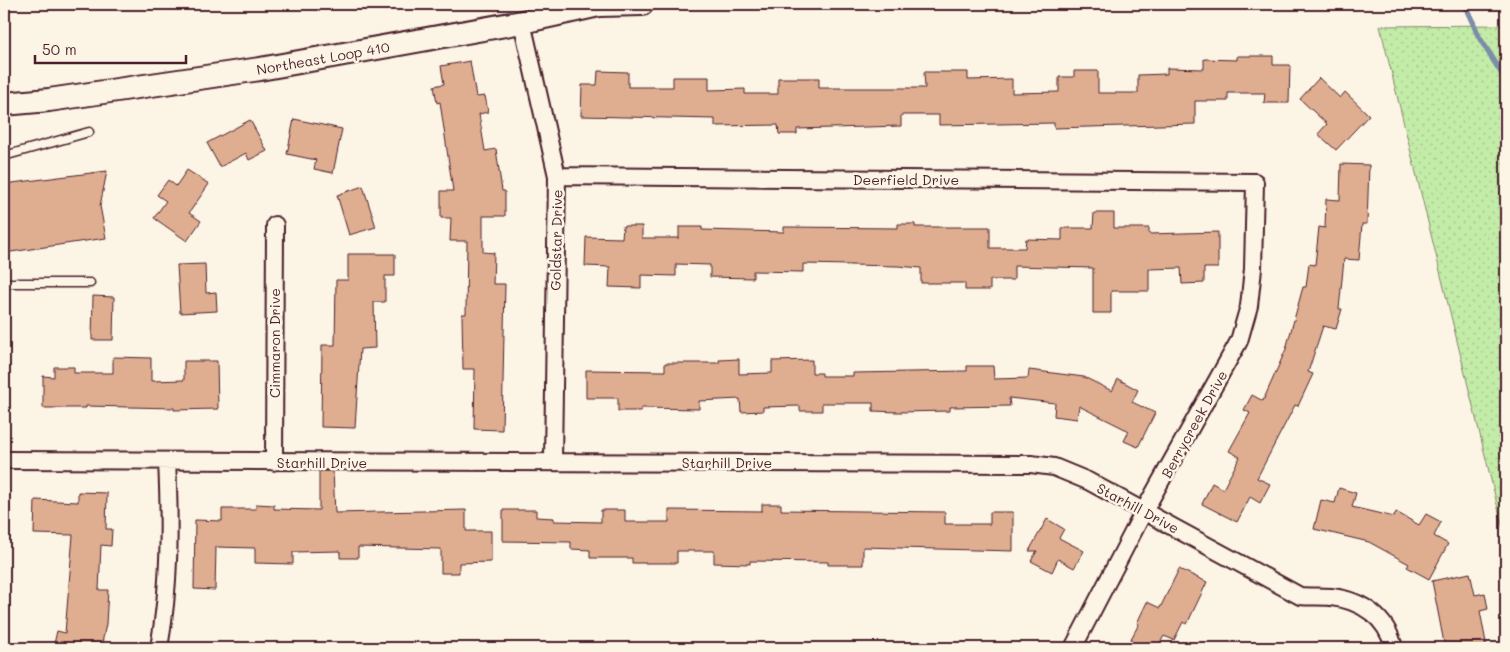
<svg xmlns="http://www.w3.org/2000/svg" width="1510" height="652" font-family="Mali,sans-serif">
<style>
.grass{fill:url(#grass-dots);stroke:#86866a}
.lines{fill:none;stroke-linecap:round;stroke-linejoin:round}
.stream{stroke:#7c8da8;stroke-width:6}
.building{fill:#dfae91;stroke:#4a1f2b}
.service-casing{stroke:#4a1f2b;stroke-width:11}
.minor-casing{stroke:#4a1f2b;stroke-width:20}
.secondary-casing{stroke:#4a1f2b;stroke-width:26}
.service{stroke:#fcf5e5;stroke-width:8}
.minor{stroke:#fcf5e5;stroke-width:16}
.secondary{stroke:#fcf5e5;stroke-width:22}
.labels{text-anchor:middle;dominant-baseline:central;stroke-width:5;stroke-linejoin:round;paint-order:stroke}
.street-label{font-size:14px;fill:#4a1f2b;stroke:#fcf5e5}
</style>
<defs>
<pattern id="grass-dots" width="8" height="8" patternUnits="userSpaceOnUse" patternTransform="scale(1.25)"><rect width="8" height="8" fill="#c3eca8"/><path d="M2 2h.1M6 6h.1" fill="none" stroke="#a9ca91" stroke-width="1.8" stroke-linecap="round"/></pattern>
</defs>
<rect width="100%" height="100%" fill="#fcf5e5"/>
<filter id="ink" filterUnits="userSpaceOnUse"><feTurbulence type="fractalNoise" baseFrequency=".02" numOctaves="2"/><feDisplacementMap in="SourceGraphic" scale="10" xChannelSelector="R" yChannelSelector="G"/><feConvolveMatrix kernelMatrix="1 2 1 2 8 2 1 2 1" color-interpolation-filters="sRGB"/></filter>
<g filter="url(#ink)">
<path class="grass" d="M 1506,25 L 1506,541 L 1380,26 Z"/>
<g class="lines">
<path class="stream" d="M 1465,4 L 1479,37 L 1506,80"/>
</g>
<path class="building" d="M 1237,56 L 1273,56 L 1273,65 L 1290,65 L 1289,103 L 1264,103 L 1265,93 L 1228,93 L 1228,101 L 1195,101 L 1195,124 L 1054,128 L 1054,123 L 939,125 L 939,115 L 901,115 L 901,126 L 797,129 L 797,134 L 779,134 L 778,125 L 715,126 L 715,119 L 581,116 L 582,85 L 597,85 L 598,71 L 628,72 L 628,87 L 673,87 L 673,77 L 709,77 L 709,90 L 745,89 L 745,94 L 778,94 L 778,78 L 819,78 L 819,88 L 925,88 L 924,72 L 968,72 L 968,80 L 1012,79 L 1012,93 L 1059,92 L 1059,77 L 1074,77 L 1074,71 L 1098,71 L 1098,93 L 1138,93 L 1138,75 L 1167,74 L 1167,68 L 1204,69 L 1204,59 L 1237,60 Z
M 470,61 L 476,97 L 485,96 L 488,112 L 479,114 L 485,151 L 496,149 L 502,191 L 505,191 L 505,216 L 483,216 L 483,252 L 494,253 L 493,284 L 505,284 L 502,430 L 474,429 L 475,369 L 463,369 L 462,314 L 466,314 L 467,241 L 450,241 L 451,218 L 441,218 L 441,191 L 453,191 L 440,102 L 437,103 L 434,86 L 444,84 L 441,66 Z
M 1319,78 L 1340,98 L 1345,92 L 1369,115 L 1336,150 L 1318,134 L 1327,124 L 1300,99 Z
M 294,119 L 342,129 L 333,173 L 314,169 L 316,160 L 287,154 Z
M 250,120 L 267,151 L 249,160 L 246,153 L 220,167 L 207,143 Z
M 1341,164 L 1369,165 L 1367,224 L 1362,224 L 1359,260 L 1344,259 L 1339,309 L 1342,309 L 1336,329 L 1323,326 L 1308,372 L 1313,374 L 1298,406 L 1295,405 L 1257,478 L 1270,484 L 1260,503 L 1250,497 L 1237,522 L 1202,504 L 1212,483 L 1223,489 L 1240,457 L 1229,451 L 1250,413 L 1244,410 L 1252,395 L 1263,401 L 1286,349 L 1303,287 L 1306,287 L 1309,264 L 1315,265 L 1319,227 L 1325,228 L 1326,199 L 1340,200 Z
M 187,170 L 209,184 L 189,213 L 201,221 L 187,241 L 154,218 L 166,201 L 157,195 L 168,180 L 176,186 Z
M 107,171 L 100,206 L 106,238 L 4,253 L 4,184 Z
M 363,186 L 376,227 L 349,235 L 337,195 Z
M 1094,213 L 1114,213 L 1114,228 L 1149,228 L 1149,234 L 1218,232 L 1218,268 L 1204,268 L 1204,283 L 1182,284 L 1181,268 L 1149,269 L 1149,291 L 1111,291 L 1111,313 L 1093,313 L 1093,268 L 1014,266 L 1014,280 L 990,280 L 990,290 L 965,290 L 965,283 L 921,283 L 921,268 L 898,266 L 803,264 L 803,272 L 753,271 L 753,278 L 710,277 L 710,265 L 676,264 L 676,276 L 641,275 L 641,288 L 609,287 L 610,267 L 585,266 L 586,237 L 622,238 L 623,226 L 642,226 L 642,238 L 679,238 L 679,227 L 702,227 L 702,230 L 784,232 L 784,227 L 898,228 L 898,224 L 915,224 L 915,227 L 990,227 L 990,248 L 1025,248 L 1026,239 L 1062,240 L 1062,228 L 1093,228 Z
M 348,254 L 395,254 L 395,276 L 385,276 L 385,302 L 374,302 L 375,348 L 360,349 L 355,428 L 321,427 L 322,345 L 335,345 L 336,280 L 348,280 Z
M 205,264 L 206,293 L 216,292 L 217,311 L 180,313 L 177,265 Z
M 93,296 L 114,297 L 113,340 L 92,340 Z
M 113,357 L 151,358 L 151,381 L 184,380 L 184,361 L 217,361 L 218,409 L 174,410 L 174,408 L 86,406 L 86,408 L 43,408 L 43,376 L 54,377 L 54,367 L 74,367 L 74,373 L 113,373 Z
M 739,359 L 739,374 L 772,373 L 772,361 L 812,360 L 812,373 L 822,373 L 822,376 L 853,376 L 853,373 L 967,371 L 967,366 L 993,366 L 994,379 L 1028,378 L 1029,370 L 1084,377 L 1112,391 L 1118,379 L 1138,390 L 1132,402 L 1155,413 L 1138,447 L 1124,441 L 1129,431 L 1079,406 L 1077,419 L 1054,416 L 1055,403 L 1009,398 L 1010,406 L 950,407 L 950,411 L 898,412 L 873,411 L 873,403 L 822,403 L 822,411 L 800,411 L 800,406 L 763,407 L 763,411 L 741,412 L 740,399 L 699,401 L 699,409 L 641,408 L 641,411 L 618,411 L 618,398 L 586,398 L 586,370 L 665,371 L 665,363 L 719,363 L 719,360 Z
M 319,471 L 333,471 L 335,513 L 466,510 L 466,531 L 491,531 L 491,562 L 459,563 L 459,573 L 441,573 L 441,549 L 358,547 L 358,558 L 340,558 L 340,551 L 293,552 L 293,564 L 255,563 L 255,548 L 216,547 L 215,590 L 194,589 L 195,520 L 222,521 L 222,509 L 256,509 L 256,504 L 274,505 L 274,509 L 319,510 Z
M 1339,488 L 1356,493 L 1352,507 L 1394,517 L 1396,512 L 1419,525 L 1426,514 L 1441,522 L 1434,536 L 1448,544 L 1429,579 L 1407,567 L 1409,564 L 1369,542 L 1314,529 L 1321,500 L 1335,503 Z
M 78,492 L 107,493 L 106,529 L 112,529 L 111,546 L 101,545 L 99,590 L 108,590 L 106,624 L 101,648 L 53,648 L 57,631 L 65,633 L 73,535 L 34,534 L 35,500 L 78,502 Z
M 762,504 L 781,504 L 781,510 L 945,512 L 945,524 L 990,524 L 990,512 L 1013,512 L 1013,551 L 863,547 L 863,565 L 828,565 L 828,562 L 750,561 L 750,564 L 714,563 L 714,551 L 677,551 L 677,563 L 632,563 L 632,558 L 590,558 L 590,550 L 571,549 L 571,542 L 503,541 L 503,510 L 536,510 L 536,517 L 554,518 L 554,521 L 601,522 L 601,510 L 625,510 L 625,522 L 669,522 L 669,510 L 762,511 Z
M 1047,519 L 1064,529 L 1059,538 L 1084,551 L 1074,568 L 1058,559 L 1052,572 L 1031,561 L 1037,551 L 1029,551 Z
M 1179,569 L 1207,582 L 1187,624 L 1183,622 L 1174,640 L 1164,636 L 1157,648 L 1126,648 L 1139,624 L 1137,623 L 1147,602 L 1160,608 Z
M 1470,573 L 1475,595 L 1485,593 L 1488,609 L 1480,611 L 1487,648 L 1445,648 L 1432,581 Z"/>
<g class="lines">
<defs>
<path id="service" d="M 4,156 L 89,132
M 4,283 L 90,283"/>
<path id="minor" d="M 522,22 L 557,176 L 553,461
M 557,176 L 1255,182 L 1253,269 L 1249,306 L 1239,341 L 1144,511 L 1073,648
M 4,460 L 1031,464 L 1054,467 L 1088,481 L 1300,596 C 1310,597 1321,596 1331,597 C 1362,600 1387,618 1394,648
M 274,462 L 275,225
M 159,648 C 170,586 170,524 167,461"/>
<path id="secondary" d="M 4,104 L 49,100 L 260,69 L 522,22 L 599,5 L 642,4"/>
</defs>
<use href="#service" class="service-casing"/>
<use href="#minor" class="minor-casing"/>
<use href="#secondary" class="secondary-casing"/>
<use href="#service" class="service"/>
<use href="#minor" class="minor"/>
<use href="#secondary" class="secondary"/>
</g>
</g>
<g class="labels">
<g class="street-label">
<text transform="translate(323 58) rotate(-10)">Northeast Loop 410</text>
<text x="906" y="179">Deerfield Drive</text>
<text transform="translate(556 240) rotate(-89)">Goldstar Drive</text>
<text transform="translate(274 343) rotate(-90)">Cimmaron Drive</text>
<text transform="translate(1194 424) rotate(-61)">Berrycreek Drive</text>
<text x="322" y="462">Starhill Drive</text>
<text x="727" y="462">Starhill Drive</text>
<text transform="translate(1138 508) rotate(28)">Starhill Drive</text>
</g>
</g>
<rect width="1510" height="652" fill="none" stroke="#fcf5e5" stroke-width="20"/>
<rect x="10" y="10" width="1490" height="632" fill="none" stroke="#4a1f2b" stroke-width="2" filter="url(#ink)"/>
<path d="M35 55v8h151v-8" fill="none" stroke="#4a1f2b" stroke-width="2.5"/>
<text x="42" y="55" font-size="15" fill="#4a1f2b" stroke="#fcf5e5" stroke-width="4" paint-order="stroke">50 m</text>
</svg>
